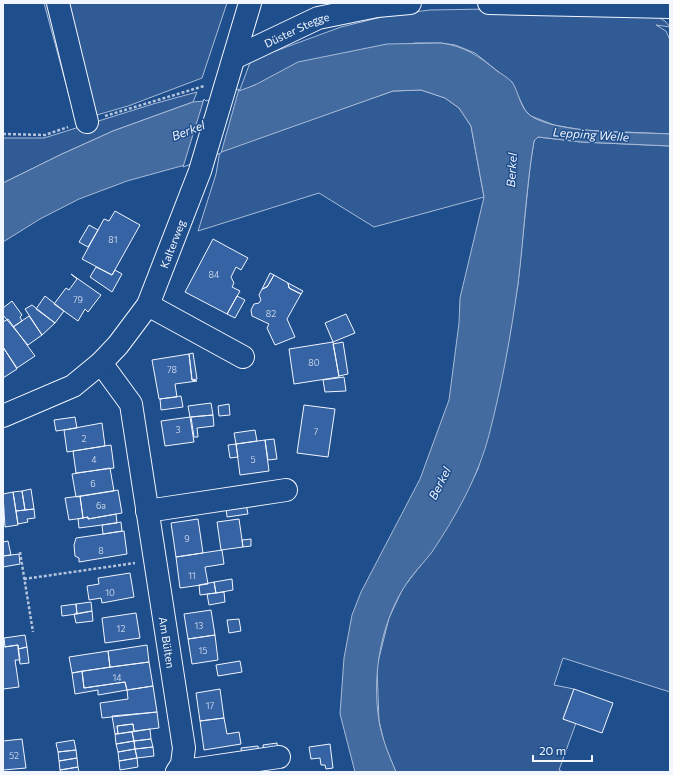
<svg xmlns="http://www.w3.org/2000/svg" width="673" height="775" font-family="Commissioner,sans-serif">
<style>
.built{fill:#305b95;stroke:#a8bbd7}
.water{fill:#446ba0;stroke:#a8bbd7}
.pier{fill:#1f4e8c;stroke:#a8bbd7}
.building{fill:#3563a3;stroke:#f2f6ff}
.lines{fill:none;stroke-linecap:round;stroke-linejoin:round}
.minor-casing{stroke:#f2f6ff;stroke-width:24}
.path{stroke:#b3c4dc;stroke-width:2.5;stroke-dasharray:3 2;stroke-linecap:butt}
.minor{stroke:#1f4e8c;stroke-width:22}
.labels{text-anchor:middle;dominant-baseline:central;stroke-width:3;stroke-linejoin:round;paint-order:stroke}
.number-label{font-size:9px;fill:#c3d1e8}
.street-label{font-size:11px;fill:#f2f6ff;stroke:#1f4e8c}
.water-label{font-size:12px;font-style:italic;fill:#f2f6ff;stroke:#1f4e8c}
</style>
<rect width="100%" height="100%" fill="#1f4e8c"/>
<path class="built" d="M 44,3 L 227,3 L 202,78 L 128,106 L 76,121 Z
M 489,9 L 654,15 L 665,21 L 670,27 L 656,25 L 666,31 L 670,40 L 670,134 L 582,130 L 554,125 L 531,116 L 525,110 L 511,82 L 475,53 L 455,45 L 441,43 L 415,43 L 255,85 L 239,92 L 251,60 L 341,27 L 390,15 L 430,10 Z
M 421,90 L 445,98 L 459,108 L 471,126 L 484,197 L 374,227 L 319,193 L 198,231 L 216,174 L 220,151 L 393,91 Z
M 197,92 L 193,102 L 113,131 L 62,154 L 3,183 L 3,138 L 44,138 L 153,104 Z
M 538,137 L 581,142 L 670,146 L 670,692 L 563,658 L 554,685 L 574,689 L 563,719 L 576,723 L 559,770 L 563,772 L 396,772 L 385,746 L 379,721 L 377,666 L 389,618 L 403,588 L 431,552 L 459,507 L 478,469 L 507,351 L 518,284 L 530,166 L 534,141 Z"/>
<path class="water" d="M 441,43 C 464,46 479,56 497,71 C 502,74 508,78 512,82 C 519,92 520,109 531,116 C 558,134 636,132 670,134 L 670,146 L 581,142 L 538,137 L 534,141 C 526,188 524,236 518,284 C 511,334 502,385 489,435 C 478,477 456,516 432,552 C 423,564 411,575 403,589 C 380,627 372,677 379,721 C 382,739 389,755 396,772 L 355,772 L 340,714 L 344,658 L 352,615 L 361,592 L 420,479 L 449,400 L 459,323 L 460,298 L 484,197 L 471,126 L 459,108 L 445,98 L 421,90 L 393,91 L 185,165 L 127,181 L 79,199 L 40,219 L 3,242 L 3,183 L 62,154 L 113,131 L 193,102 L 204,101 L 204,104 L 255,85 L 298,62 L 387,44 Z"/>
<path class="pier" d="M 239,89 L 221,153 L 183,167 L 204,99 L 206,101 Z"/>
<path class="building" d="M 115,211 L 140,225 L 112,275 L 82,259 L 104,219 L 109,221 Z
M 89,225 L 98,230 L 88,247 L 79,242 Z
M 213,239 L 248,258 L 241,270 L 236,267 L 231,277 L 234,283 L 232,287 L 240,291 L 227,314 L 185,292 Z
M 96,267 L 112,275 L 115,270 L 122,274 L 112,292 L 90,277 Z
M 270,273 L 274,275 L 267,287 L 262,289 Z
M 71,274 L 101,295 L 88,312 L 85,309 L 78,321 L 54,304 L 66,288 L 69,290 L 77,279 Z
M 274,275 L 288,283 L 289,288 L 301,294 L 287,319 L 295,337 L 275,345 L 267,328 L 269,324 L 252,316 L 251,310 L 254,304 L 259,303 L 261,300 L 259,295 L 262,289 L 267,287 Z
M 288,283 L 303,291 L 301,294 L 289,288 Z
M 45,296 L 64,311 L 55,323 L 36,309 Z
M 237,296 L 245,300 L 235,318 L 227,314 Z
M 12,301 L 22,315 L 20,317 L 22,321 L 13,327 L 3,315 L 3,308 Z
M 32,305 L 55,323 L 42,335 L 25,309 Z
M 346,314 L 355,333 L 333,342 L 325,323 Z
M 29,316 L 42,335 L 28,345 L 13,327 Z
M 8,319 L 35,356 L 17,368 L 3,347 L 3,322 Z
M 333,342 L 339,377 L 294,384 L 289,349 Z
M 343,342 L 348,374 L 339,376 L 333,344 Z
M 3,347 L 17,369 L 3,378 Z
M 193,353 L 197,379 L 192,380 L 189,354 Z
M 189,354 L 192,380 L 197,381 L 175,384 L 177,397 L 159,399 L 152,360 Z
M 344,377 L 346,391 L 325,392 L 323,380 Z
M 181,396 L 183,407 L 161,410 L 160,399 Z
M 211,403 L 213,415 L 190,417 L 188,406 Z
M 229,404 L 230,415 L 219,416 L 218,406 Z
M 304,405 L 335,409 L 328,457 L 297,453 Z
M 213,415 L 214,426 L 197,428 L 198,437 L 194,437 L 191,417 Z
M 75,417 L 77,428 L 56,431 L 54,420 Z
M 190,417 L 194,442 L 165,446 L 161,421 Z
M 102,423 L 105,446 L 67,452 L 64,430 Z
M 255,430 L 257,441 L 236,444 L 234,433 Z
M 274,439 L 277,459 L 268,460 L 265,440 Z
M 265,440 L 269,471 L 240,475 L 236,444 Z
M 236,444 L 238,457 L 230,458 L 228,445 Z
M 111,445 L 114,468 L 76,473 L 73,451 Z
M 110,468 L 114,491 L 76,497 L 72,474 Z
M 31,489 L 34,509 L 25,510 L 22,491 Z
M 118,490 L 122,513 L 88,519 L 88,517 L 83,518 L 80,496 Z
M 22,491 L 25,510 L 16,511 L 13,492 Z
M 13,492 L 18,525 L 5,527 L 3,494 Z
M 80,496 L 83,518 L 69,520 L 65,498 Z
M 246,504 L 248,514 L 227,517 L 226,507 Z
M 34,509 L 35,518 L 27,519 L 28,522 L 18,524 L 16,511 Z
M 116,514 L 117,523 L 79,528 L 78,519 L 88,517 L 88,519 Z
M 198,519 L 203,553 L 176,557 L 171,523 Z
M 239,519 L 243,547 L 221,550 L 217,522 Z
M 121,522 L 122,531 L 103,534 L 102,525 Z
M 124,531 L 127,554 L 79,562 L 79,558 L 75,556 L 74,545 L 76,538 Z
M 251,539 L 251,546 L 243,547 L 242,540 Z
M 8,541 L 11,555 L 3,556 L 3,542 Z
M 222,550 L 224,564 L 205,567 L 208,584 L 180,588 L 176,557 Z
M 19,554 L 20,564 L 3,567 L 3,556 Z
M 130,573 L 134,597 L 102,603 L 101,598 L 89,600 L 87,586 L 99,584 L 98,578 Z
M 232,579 L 233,590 L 216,593 L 214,582 Z
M 214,582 L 216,593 L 200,595 L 199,585 Z
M 224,592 L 225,602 L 209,605 L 207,594 Z
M 91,602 L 92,611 L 77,614 L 76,604 Z
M 76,604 L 77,614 L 62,616 L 61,606 Z
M 211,610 L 215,635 L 188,639 L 184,614 Z
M 92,611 L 93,621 L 76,623 L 74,614 Z
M 136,613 L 140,638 L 105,643 L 102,618 Z
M 239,619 L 241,631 L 229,633 L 227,620 Z
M 25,635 L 27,647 L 18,649 L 18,645 L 5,647 L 4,638 Z
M 215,635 L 218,660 L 192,664 L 188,639 Z
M 18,645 L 20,660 L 15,660 L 19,687 L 3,689 L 3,647 Z
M 147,645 L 149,662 L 110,667 L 108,651 Z
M 27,647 L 29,663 L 20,664 L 18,649 Z
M 108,651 L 110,667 L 72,673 L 69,657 Z
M 240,661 L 242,672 L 218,676 L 216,665 Z
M 149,662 L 153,686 L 127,690 L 125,682 L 84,688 L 82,671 Z
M 82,671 L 84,688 L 125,682 L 127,690 L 98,695 L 98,690 L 75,694 L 72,673 Z
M 153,686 L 157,712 L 102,718 L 100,703 L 128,699 L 127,690 Z
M 220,689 L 224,718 L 200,721 L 196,693 Z
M 574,689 L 613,703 L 602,733 L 563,719 Z
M 157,712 L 159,728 L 134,731 L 133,724 L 117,726 L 118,734 L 115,734 L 112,716 Z
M 224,718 L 227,734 L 239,732 L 241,744 L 204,750 L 200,721 Z
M 133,724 L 134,731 L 118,734 L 117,726 Z
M 150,729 L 151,739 L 134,741 L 132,732 Z
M 132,732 L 134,741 L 116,744 L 115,734 Z
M 22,739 L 26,768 L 3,770 L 3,741 Z
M 151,739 L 153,747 L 135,749 L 134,741 Z
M 74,740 L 76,750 L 58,752 L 56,743 Z
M 134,741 L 135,749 L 118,752 L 116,744 Z
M 277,743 L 278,751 L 264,753 L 263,745 Z
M 330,744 L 333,768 L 326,769 L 325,765 L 321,765 L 320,758 L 311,759 L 309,747 Z
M 258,746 L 259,754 L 242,756 L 241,748 Z
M 153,747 L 154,756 L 137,758 L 135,749 Z
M 135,749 L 137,758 L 119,761 L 118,752 Z
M 76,750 L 77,758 L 59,761 L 58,752 Z
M 77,758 L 78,767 L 60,770 L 59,761 Z
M 137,758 L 138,767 L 120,770 L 119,761 Z
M 78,767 L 79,772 L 61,772 L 60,770 Z"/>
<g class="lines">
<defs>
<g id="minor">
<path d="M 58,3 L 87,122"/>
<path d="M 489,3 L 670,7"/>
<path id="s1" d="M 234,58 L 318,18 L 377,6 L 410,3"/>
<path d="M 148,305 L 243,357"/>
<path id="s2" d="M 101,363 L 131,404 L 184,748 L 182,764 L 177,772"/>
<path id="s3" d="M 3,416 L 73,386 L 101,363 L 118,345 L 148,305 L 200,171 L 250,3"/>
<path d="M 147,511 L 286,490"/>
<path d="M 177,772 L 279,757"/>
</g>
</defs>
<use href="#minor" class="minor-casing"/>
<path class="path" d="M 105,116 L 204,86
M 3,134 L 45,135 L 68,127
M 20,552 L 33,632
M 24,579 L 135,563"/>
<use href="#minor" class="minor"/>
</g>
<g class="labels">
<g class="number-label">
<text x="113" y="239">81</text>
<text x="214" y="274">84</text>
<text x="78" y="299">79</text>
<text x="271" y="313">82</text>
<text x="314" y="362">80</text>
<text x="172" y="369">78</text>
<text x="178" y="429">3</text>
<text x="316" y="431">7</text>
<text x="84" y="438">2</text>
<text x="94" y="459">4</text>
<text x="253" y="459">5</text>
<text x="93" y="483">6</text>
<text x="101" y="505">6a</text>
<text x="187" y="538">9</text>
<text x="101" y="550">8</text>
<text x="192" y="575">11</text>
<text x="110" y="592">10</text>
<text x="199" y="625">13</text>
<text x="121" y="628">12</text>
<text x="203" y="650">15</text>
<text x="117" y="677">14</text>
<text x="210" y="705">17</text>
<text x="14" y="755">52</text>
</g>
<g class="street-label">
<text stroke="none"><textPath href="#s1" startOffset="69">Düster Stegge</textPath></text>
<text stroke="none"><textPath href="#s3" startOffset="253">Kalterweg</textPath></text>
<text stroke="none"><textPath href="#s2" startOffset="292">Am Bülten</textPath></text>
</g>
<g class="water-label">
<text transform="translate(188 130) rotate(-21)">Berkel</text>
<text transform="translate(591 134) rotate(4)">Lepping Welle</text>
<text transform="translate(511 170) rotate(-87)">Berkel</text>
<text transform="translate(439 483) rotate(-63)">Berkel</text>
</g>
</g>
<rect width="673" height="775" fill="none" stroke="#f2f6ff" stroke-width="8"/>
<path d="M533 755v6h59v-6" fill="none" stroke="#f2f6ff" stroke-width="2"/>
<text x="539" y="755" font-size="12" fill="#f2f6ff" stroke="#1f4e8c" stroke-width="3" paint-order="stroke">20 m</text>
</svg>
